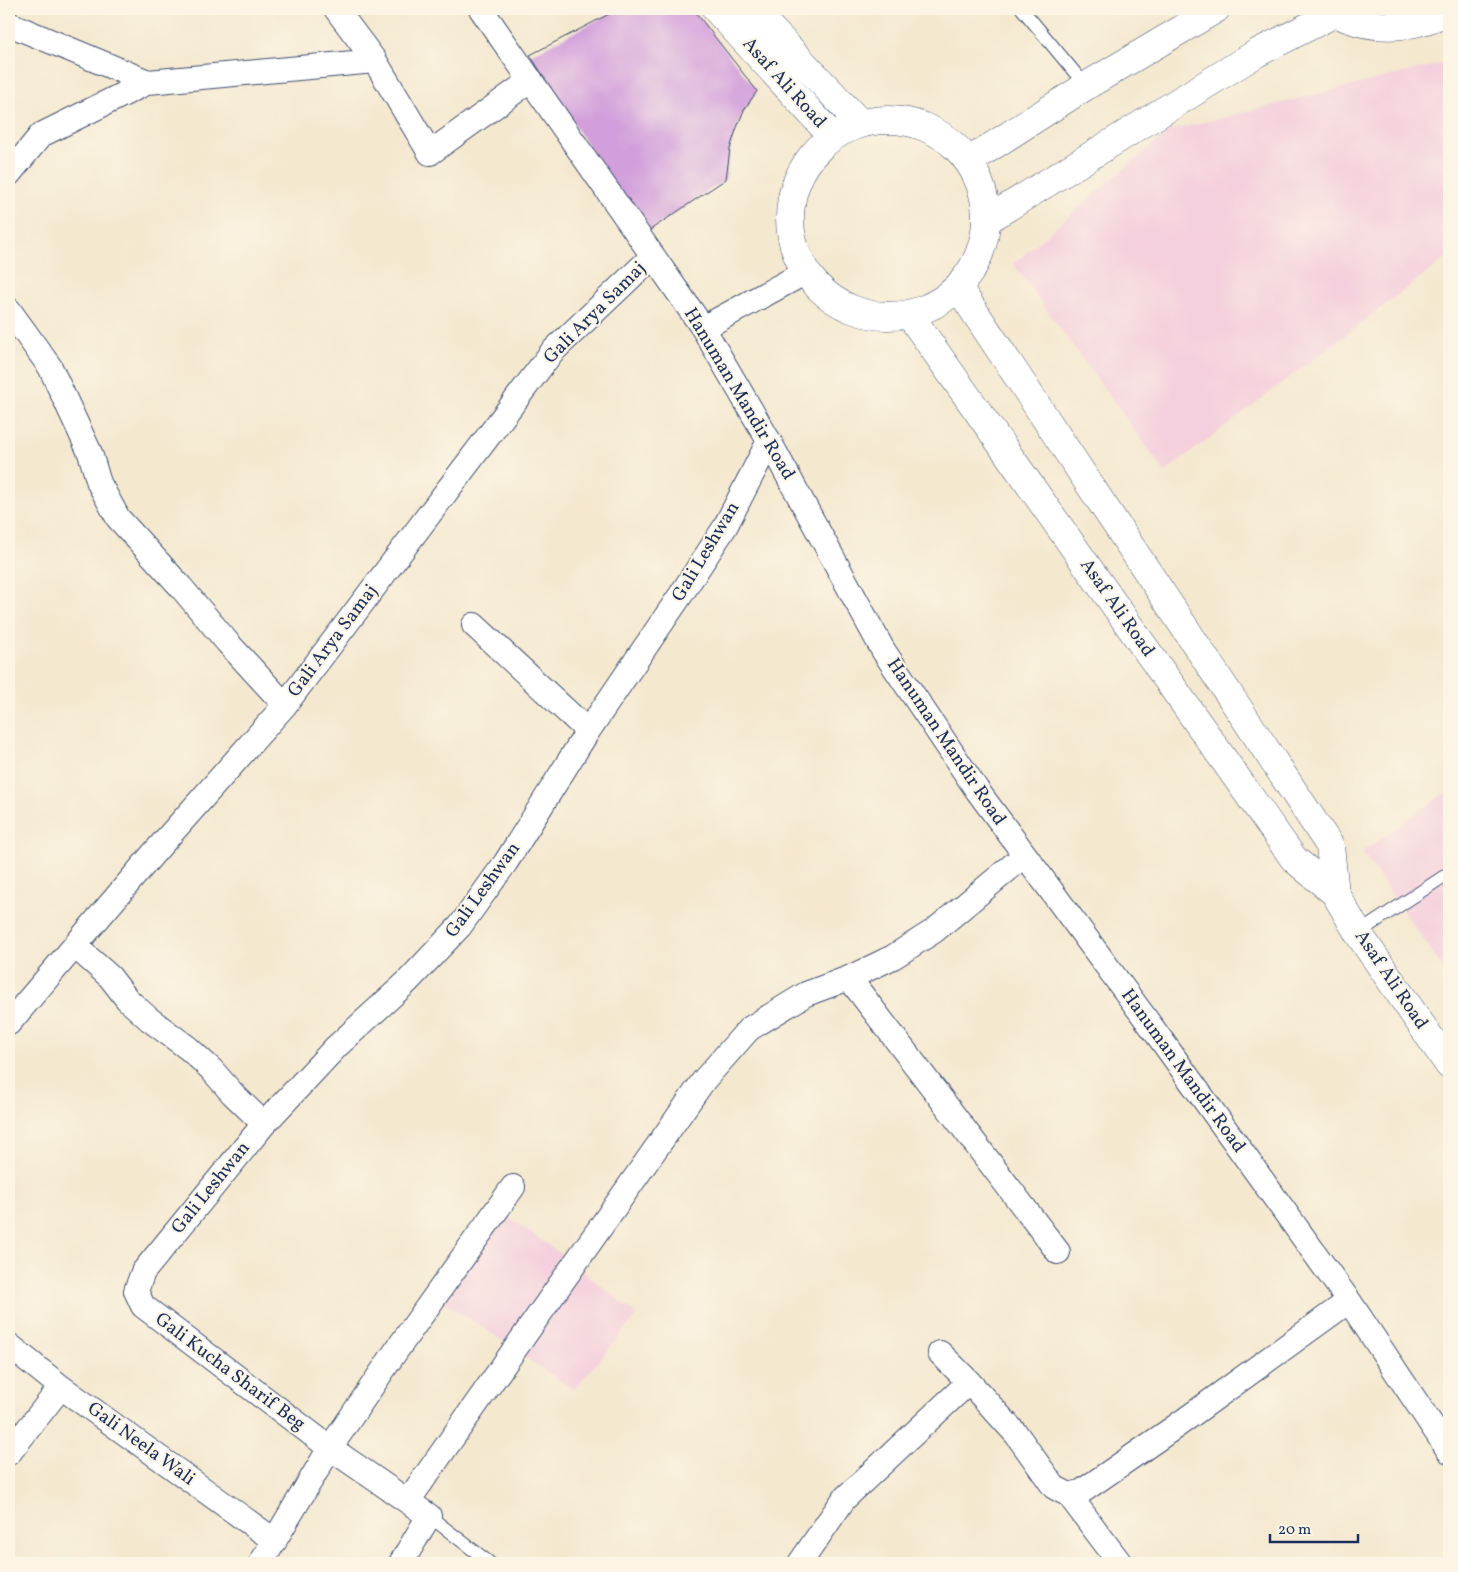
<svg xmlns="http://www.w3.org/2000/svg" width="1458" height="1572" font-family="Vollkorn,serif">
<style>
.built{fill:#f4cfdd}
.building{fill:#d29fdc}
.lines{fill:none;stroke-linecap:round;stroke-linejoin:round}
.lane-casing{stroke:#3c4b6f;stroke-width:14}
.street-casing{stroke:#3c4b6f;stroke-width:26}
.secondary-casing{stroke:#3c4b6f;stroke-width:29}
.lane{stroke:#fff;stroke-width:12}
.street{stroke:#fff;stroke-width:24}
.secondary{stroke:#fff;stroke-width:28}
.labels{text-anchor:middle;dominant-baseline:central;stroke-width:4;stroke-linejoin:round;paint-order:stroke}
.street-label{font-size:19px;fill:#1b2f5e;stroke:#fcf5e5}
</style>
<rect width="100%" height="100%" fill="#fcf5e5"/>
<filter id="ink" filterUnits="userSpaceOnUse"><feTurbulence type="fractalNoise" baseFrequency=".02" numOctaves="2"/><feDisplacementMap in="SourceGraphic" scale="10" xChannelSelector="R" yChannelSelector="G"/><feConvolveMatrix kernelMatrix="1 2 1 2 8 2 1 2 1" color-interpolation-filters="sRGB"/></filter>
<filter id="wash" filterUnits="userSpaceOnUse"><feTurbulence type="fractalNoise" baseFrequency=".0096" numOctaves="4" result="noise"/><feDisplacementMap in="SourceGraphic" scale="20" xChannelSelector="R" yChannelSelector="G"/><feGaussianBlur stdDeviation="1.12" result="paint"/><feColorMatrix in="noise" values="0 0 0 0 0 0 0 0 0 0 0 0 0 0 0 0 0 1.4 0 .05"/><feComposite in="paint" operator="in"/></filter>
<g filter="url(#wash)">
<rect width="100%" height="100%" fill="#f4e8cf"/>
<path class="built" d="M 1444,63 L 1449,70 L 1449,256 L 1165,472 L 1013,264 L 1168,131 Z
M 1449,790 L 1449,976 L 1362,852 Z
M 504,1214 L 568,1259 L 507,1344 L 441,1300 Z
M 578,1267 L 637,1315 L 574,1390 L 521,1354 Z"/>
<g id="blocks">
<path class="building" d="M 619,9 L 693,9 L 757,91 L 744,110 L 736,130 L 730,149 L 726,179 L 644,234 L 530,55 Z"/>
</g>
</g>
<g filter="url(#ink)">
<use href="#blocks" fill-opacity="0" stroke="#3c4b6f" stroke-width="1"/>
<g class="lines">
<defs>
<path id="lane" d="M 1022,9 L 1086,86
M 1358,933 L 1449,873
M 429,1516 L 490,1563"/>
<path id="street" d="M 336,9 L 375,61
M 481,9 L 703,328 L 769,441 L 883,650 L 977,790 L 1162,1041 L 1349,1301 L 1449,1451
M 9,24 L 148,82
M 9,174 L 41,135 L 148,82 L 375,61 L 430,153 L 531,80
M 9,310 L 50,367 L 90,453 L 99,483 L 118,518 L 180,586 L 228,643 L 285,705
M 703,328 L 806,272
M 474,625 L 588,731
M 75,946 L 110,977 L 127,999 L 149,1019 L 188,1048 L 211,1069 L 233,1094 L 264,1124
M 849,978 L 1058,1252
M 9,1023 L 153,854 L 285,705 L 552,352 L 653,256
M 513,1187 L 396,1351 L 330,1448 L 143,1306 L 136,1291 L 143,1272 L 264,1124 L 336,1047 L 407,982 L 460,926 L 506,862 L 588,731 L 680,596 L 725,527 L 769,441
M 9,1345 L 61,1387 L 275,1541
M 940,1353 L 969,1382 L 1017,1435 L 1054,1487 L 1069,1495 L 1081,1492 L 1175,1427 L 1349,1301
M 9,1453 L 61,1387
M 1069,1495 L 1120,1563
M 408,1501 L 704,1080 L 749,1029 L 806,994 L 849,978 L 893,957 L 934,931 L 1025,855
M 261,1563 L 330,1448 L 429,1516 L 401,1563
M 800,1563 L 844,1499 L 969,1382"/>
<path id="secondary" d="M 716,9 L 832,136
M 752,9 L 860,123
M 1329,9 C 1367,32 1410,30 1449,11
M790 218a98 98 0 1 1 196 0a98 98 0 1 1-196 0Z
M 969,161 L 1086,86 L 1216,9
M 987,220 L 1257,53 L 1335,13
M 958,287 L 1330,846 L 1335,893
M 909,314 L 1294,859 L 1335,893 L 1358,933 L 1449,1065"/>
</defs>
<use href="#lane" class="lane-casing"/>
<use href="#street" class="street-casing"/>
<use href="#secondary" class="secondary-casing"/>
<use href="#lane" class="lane"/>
<use href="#street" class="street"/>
<use href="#secondary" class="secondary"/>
</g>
</g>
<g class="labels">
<g class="street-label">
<text transform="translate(784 83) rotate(48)">Asaf Ali Road</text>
<text transform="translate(595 313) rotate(-45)">Gali Arya Samaj</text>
<text transform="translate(739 394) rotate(59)">Hanuman Mandir Road</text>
<text transform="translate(706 552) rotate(-59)">Gali Leshwan</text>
<text transform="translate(1117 608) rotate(55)">Asaf Ali Road</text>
<text transform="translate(333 641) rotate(-53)">Gali Arya Samaj</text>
<text transform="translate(946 742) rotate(56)">Hanuman Mandir Road</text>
<text transform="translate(483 890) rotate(-54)">Gali Leshwan</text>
<text transform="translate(1391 980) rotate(56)">Asaf Ali Road</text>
<text transform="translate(1183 1071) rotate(54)">Hanuman Mandir Road</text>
<text transform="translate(211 1188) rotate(-51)">Gali Leshwan</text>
<text transform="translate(230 1372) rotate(37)">Gali Kucha Sharif Beg</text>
<text transform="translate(141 1444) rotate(36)">Gali Neela Wali</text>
</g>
</g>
<rect width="1458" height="1572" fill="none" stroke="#fcf5e5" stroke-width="30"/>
<path d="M1270 1534v8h88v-8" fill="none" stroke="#1b2f5e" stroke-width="2.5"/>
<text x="1278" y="1534" font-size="15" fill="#1b2f5e" stroke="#fcf5e5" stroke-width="4" paint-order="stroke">20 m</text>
</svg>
